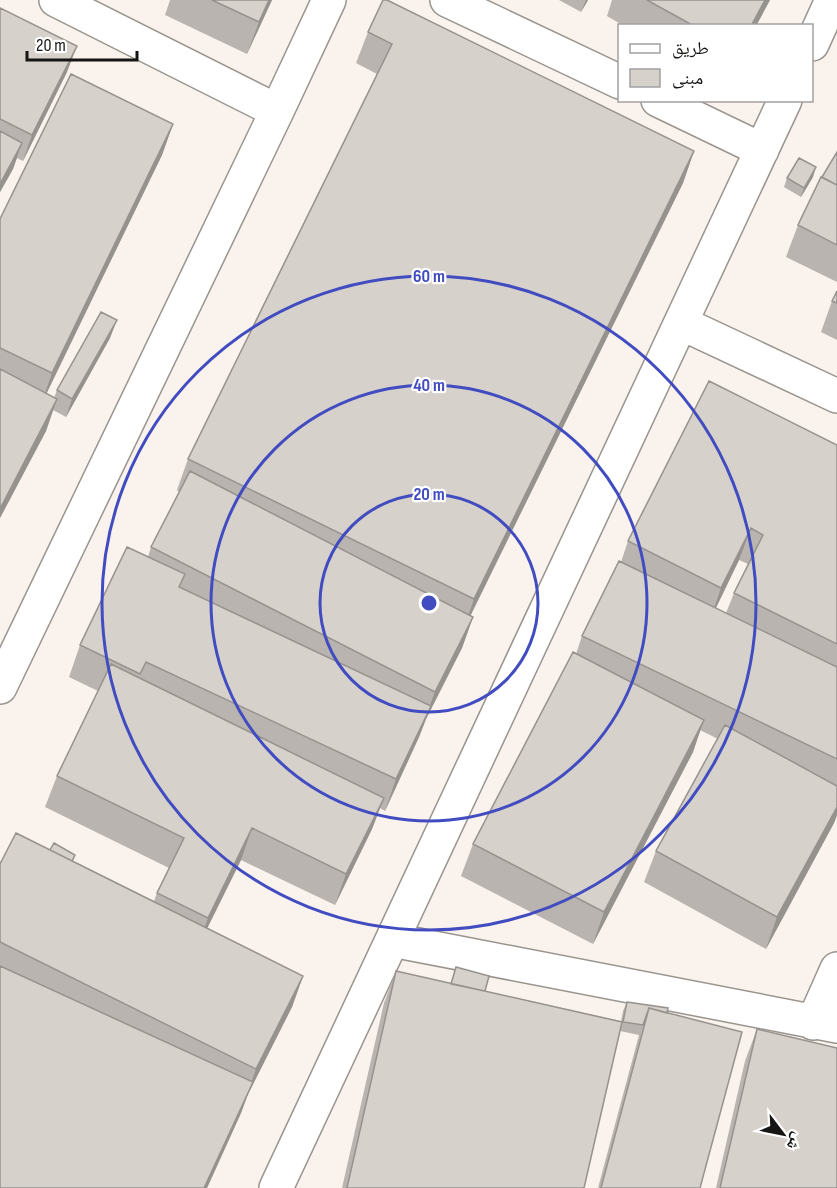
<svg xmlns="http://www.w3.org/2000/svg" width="837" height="1188" font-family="'Sofia Sans Condensed','Noto Naskh Arabic',sans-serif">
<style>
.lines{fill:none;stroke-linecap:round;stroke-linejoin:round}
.minor-casing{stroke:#9a948e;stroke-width:36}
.minor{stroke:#fff;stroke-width:33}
.wall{fill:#b9b4af;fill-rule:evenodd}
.shaded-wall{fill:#96928e}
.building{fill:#d7d1cb;stroke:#96928e;stroke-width:1.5}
.ring{fill:none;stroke:#424cc1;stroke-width:3}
.centre{fill:#424cc1;stroke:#fff;stroke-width:3}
.ring-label{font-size:18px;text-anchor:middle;font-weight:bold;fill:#424cc1;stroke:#fff;stroke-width:4.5;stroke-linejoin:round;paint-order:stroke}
</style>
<rect width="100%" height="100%" fill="#f9f2ed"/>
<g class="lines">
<defs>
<path id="minor" d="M 56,0 L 277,111
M 447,0 L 620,82
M 812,44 L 832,0
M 658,100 L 762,150
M 681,323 L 837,396
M 0,687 L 277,111 L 329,0
M 392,940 L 837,1026
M 813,1023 L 837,969
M 276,1188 L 785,100"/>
</defs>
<use href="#minor" class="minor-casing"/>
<use href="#minor" class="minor"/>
</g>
<path class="wall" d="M 170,0 L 272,0 L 247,54 L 165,15 Z
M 559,0 L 588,0 L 581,12 Z
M 612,0 L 770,0 L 756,26 L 624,26 L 607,16 Z
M 0,8 L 67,72 L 23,161 L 17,158 L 13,169 L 0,192 Z
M 368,32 L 694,151 L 683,183 L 470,615 L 473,617 L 462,648 L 426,719 L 419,737 L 385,811 L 380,808 L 372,829 L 335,905 L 241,860 L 207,928 L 303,976 L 292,1007 L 248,1094 L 241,1113 L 207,1188 L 0,1188 L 0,864 L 50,850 L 75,855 L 73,861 L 154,901 L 157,893 L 169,868 L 45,807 L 57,776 L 98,691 L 69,677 L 80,645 L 148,557 L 151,547 L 179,492 L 177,490 L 188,459 L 377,74 L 356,63 Z
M 173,124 L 162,155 L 46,393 L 54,398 L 57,390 L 110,338 L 66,417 L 53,410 L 46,431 L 0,518 L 0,219 Z
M 837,152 L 837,282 L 786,257 L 798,225 Z
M 813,177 L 801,197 L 784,187 L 787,178 Z
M 837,291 L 837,340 L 821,332 L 832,301 Z
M 837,445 L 837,815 L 834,823 L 766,949 L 644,882 L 656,851 L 718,739 L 700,730 L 693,752 L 593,944 L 461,876 L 473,844 L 576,654 L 582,636 L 621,562 L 628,541 ZM 739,560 L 748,564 L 734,593 L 726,613 L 716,608 Z
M 456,967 L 485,991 L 621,1021 L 623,1011 L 627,1002 L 667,1013 L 700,1188 L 598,1188 L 639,1035 L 620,1031 L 584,1188 L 342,1188 L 384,1003 L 396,971 L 451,984 Z
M 757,1029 L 837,1188 L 716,1188 L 745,1061 Z"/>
<path class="shaded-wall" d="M 269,0 L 272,0 L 247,54 L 259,22 Z
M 586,0 L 588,0 L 581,12 Z
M 765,0 L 770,0 L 756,26 L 751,26 Z
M 77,46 L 67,72 L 23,161 L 32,135 Z
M 173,124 L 162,155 L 41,405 L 52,373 Z
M 22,143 L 13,169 L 0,192 L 0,184 Z
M 694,151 L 683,183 L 463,631 L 474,599 Z
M 816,167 L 813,177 L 801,197 L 804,188 Z
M 117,320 L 110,338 L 66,417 L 72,399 Z
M 57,399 L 46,431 L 0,518 L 0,509 Z
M 751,528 L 739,560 L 710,620 L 721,588 Z
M 473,617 L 462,648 L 426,719 L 419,737 L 385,811 L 396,779 L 427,713 L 435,692 Z
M 704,720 L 693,752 L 593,944 L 604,912 Z
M 384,798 L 372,829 L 335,905 L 346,874 Z
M 837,807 L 837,815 L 834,823 L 766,949 L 777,917 Z
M 252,828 L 241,860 L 197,949 L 208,918 Z
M 303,976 L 292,1007 L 248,1094 L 241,1113 L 207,1188 L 204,1188 L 248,1092 L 256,1069 Z"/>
<path class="building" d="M 212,0 L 269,0 L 259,22 Z
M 383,0 L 387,0 L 694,151 L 474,599 L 188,459 L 392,44 L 368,32 Z
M 647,0 L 765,0 L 751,26 L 694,26 Z
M 0,8 L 77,46 L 32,135 L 0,119 Z
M 71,74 L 173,124 L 52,373 L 0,348 L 0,219 Z
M 0,131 L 22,143 L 0,184 Z
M 837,152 L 837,185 L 822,177 Z
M 799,158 L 816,167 L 804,188 L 787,178 Z
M 821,177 L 837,185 L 837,245 L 798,225 Z
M 837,291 L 837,303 L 832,301 Z
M 101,312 L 117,320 L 72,399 L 57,390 Z
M 0,369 L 57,399 L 0,509 Z
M 709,381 L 837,445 L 837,644 L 734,593 L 763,535 L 751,528 L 721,588 L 628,541 Z
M 190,471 L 473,617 L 435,692 L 151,547 Z
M 127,547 L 185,574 L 179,587 L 431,706 L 396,779 L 146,662 L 140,674 L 80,645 Z
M 619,561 L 837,667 L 837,759 L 582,636 Z
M 573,652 L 704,720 L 604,912 L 473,844 Z
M 111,664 L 384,798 L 346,874 L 252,828 L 208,918 L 157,893 L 184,838 L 57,776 Z
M 725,725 L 837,786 L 837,807 L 777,917 L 656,851 Z
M 16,833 L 303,976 L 256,1069 L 0,942 L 0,864 Z
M 54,843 L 75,855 L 72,861 L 50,850 Z
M 0,966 L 253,1082 L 204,1188 L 0,1188 Z
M 456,967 L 489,976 L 485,991 L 451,984 Z
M 396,971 L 622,1022 L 584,1188 L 347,1188 Z
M 627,1002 L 668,1008 L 667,1013 L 649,1008 L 643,1025 L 623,1022 Z
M 649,1008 L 742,1032 L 700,1188 L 601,1188 Z
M 757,1029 L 837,1048 L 837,1188 L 720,1188 Z"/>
<g class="ring">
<circle cx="429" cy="603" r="109"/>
<circle cx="429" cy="603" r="218"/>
<circle cx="429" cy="603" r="327"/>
</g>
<circle cx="429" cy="603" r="9" class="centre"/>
<g class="ring-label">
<text x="429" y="282">60 m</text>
<text x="429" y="391">40 m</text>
<text x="429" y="500">20 m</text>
</g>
<rect x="618" y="24" width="195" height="78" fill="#ffffff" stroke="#a2a1a1" stroke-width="1.5"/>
<rect x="630" y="44" width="30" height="9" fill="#ffffff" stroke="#a2a1a1" stroke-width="1.5"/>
<text x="672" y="54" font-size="18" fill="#171513">طريق</text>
<rect x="630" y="69" width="30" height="18" fill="#d7d1cb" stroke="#a2a1a1" stroke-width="1.5"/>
<text x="672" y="84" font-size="18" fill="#171513">مبنى</text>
<g transform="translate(783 1134) rotate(122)" stroke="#ffffff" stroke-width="4.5" paint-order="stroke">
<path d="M0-4.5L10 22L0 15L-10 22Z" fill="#171513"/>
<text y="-9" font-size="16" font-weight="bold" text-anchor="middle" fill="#171513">ش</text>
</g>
<path d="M27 51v9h110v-9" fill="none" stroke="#171513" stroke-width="3"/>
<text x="36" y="51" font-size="18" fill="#171513" stroke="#ffffff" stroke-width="4.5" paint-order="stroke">20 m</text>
</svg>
